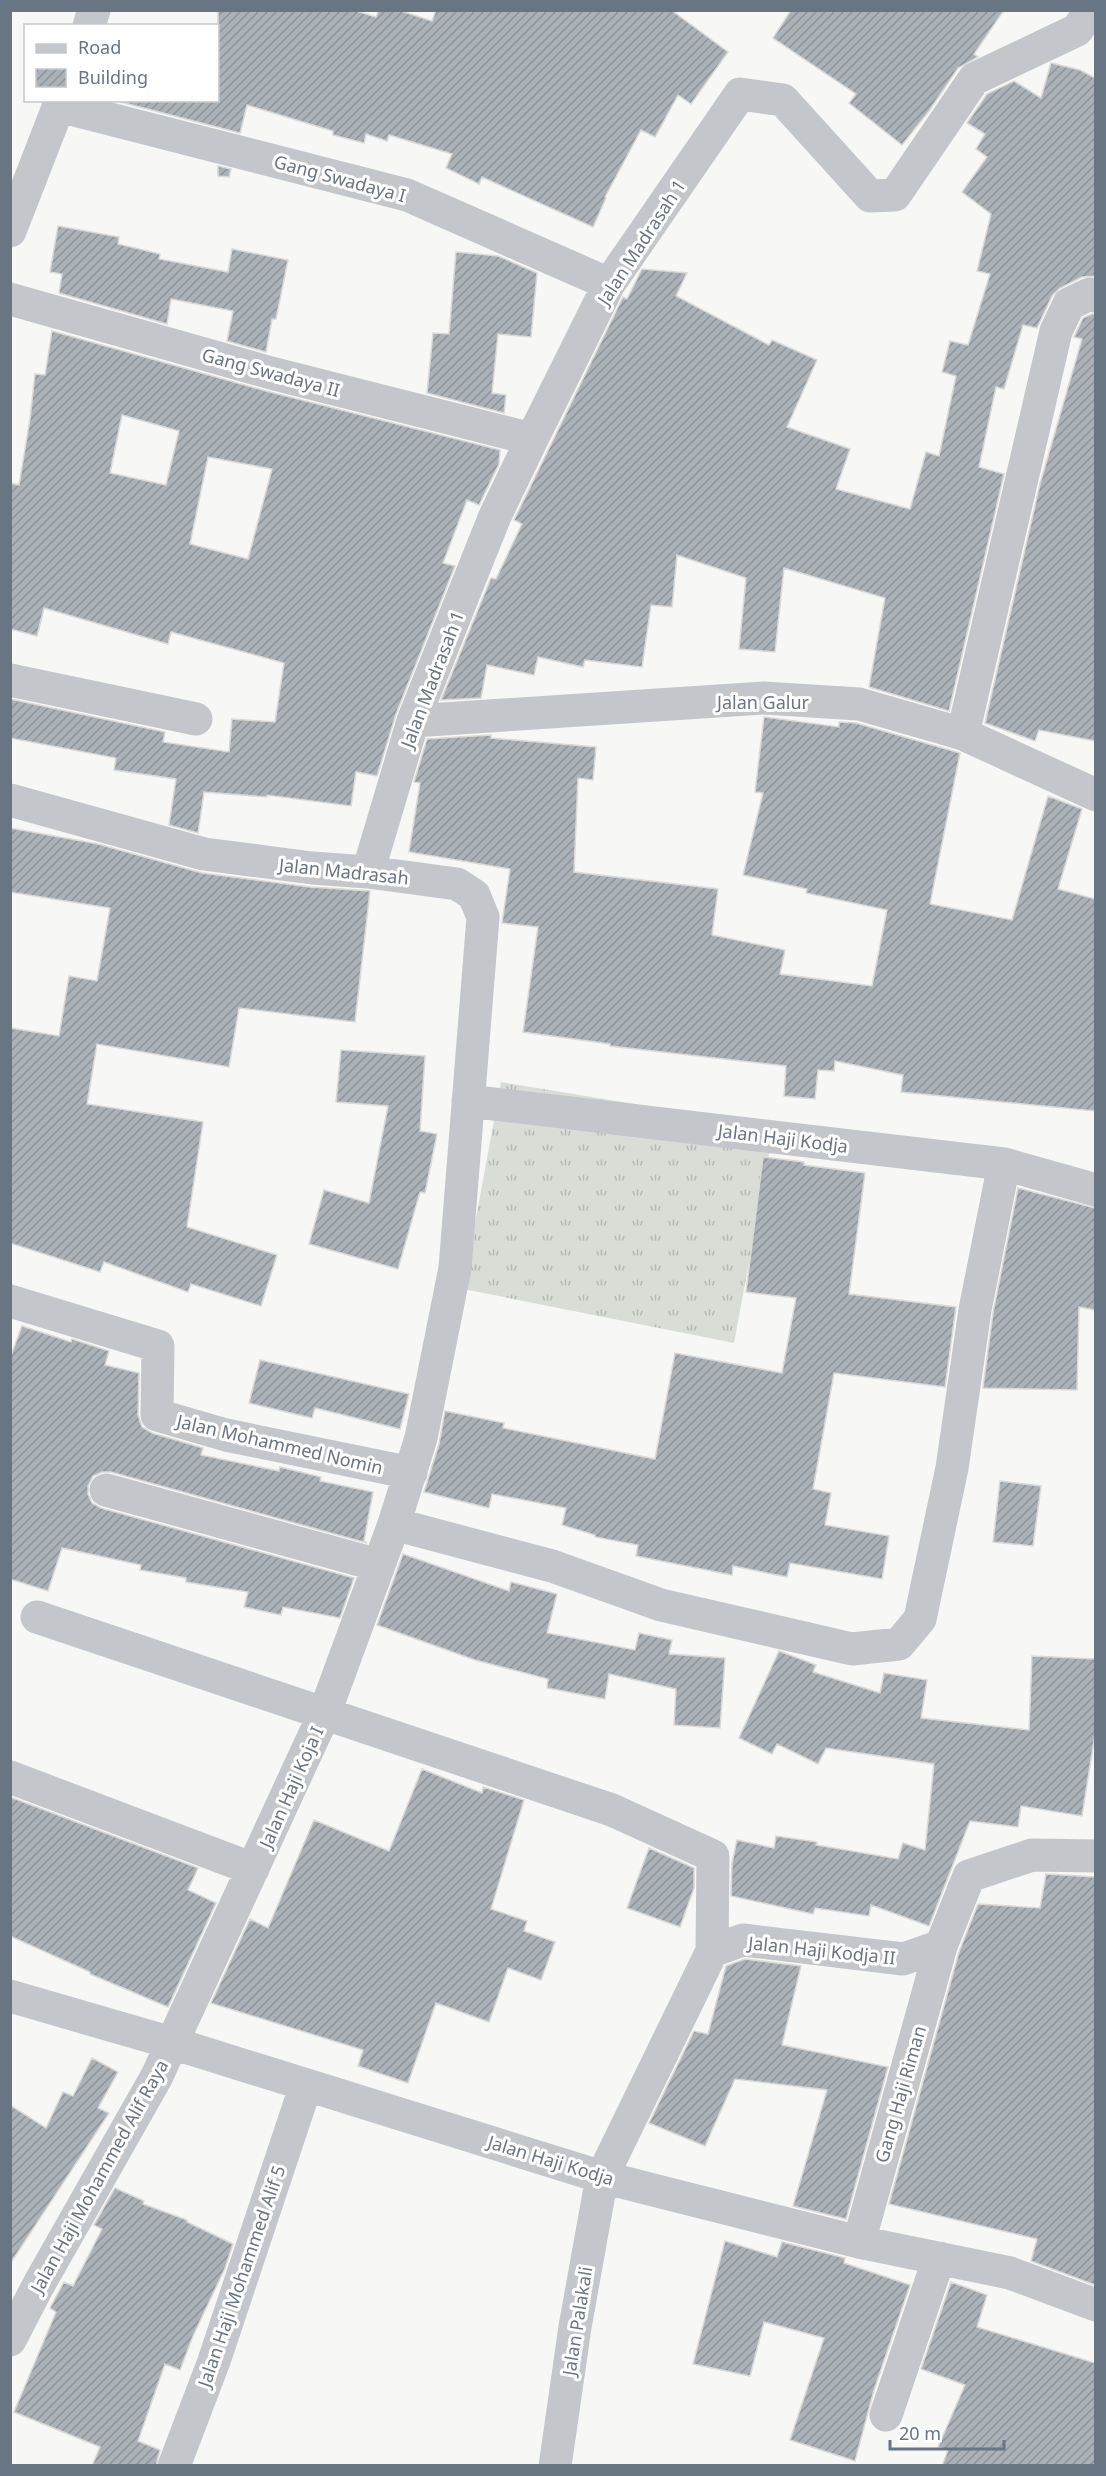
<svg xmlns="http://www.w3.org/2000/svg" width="1106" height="2476" font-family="'Noto Sans',sans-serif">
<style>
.grass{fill:url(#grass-tufts)}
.building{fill:url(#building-hatch);stroke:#d9d9d7;stroke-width:1.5;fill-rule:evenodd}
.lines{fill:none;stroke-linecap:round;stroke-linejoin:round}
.minor{stroke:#c3c6ca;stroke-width:33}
.labels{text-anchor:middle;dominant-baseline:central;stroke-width:6;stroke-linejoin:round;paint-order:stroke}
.street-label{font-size:18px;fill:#687583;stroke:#fff}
</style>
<defs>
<pattern id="grass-tufts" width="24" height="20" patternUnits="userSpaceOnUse" patternTransform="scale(1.5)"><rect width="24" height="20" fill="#d8ded6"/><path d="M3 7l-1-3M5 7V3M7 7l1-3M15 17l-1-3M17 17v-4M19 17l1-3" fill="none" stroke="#b3b9b3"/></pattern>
<pattern id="building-hatch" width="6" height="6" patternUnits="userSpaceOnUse" patternTransform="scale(1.5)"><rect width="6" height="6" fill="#aab1b7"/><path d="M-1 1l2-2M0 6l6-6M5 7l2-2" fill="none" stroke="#8e959a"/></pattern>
</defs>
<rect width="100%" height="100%" fill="#f7f7f5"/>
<path class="grass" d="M 501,1082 L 774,1127 L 734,1343 L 463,1289 Z"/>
<path class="building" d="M 218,10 L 353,10 L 376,17 L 379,10 L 398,10 L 432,21 L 436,10 L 671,10 L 728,52 L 691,104 L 678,95 L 655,137 L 641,130 L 605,197 L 606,198 L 593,227 L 482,177 L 479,184 L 446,168 L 452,154 L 389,135 L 387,141 L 366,134 L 364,143 L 333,135 L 333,131 L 247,105 L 240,133 L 113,100 L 218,100 Z
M 791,10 L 1004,10 L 974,54 L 978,57 L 958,68 L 929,111 L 902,145 L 849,103 L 856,94 L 773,38 Z
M 1051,63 L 1080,70 L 1095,78 L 1095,276 L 1082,277 L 1060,288 L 1052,296 L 1037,328 L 1023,325 L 1004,389 L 996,387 L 979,467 L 1004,474 L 949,711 L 869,687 L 885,598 L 784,568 L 775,652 L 739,649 L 746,578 L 677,555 L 672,607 L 651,605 L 642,667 L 585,660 L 583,667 L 538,657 L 534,675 L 487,665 L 481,698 L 441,700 L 491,578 L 496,579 L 522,524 L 514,520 L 623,297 L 627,299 L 642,269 L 687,273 L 676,296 L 769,345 L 772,340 L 817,360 L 787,427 L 850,449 L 836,489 L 910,509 L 926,452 L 939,456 L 956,376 L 942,372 L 950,341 L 968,345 L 990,274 L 977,271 L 991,214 L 962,192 L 987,157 L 976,149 L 985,134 L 967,123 L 987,94 L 1014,81 L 1041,98 Z
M 218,166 L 231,169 L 229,177 L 218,176 Z
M 58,226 L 119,237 L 118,244 L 160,254 L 159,259 L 228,272 L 232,249 L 288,260 L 276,319 L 272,319 L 266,352 L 227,341 L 233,311 L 171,299 L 167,324 L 59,293 L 62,274 L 50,272 Z
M 456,252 L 498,256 L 537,273 L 531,337 L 498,334 L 492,393 L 506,395 L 504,413 L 427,393 L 433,333 L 449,334 Z
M 1092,314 L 1095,314 L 1095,741 L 1039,730 L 1035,741 L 985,723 L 1040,484 L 1082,339 L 1074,337 L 1083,318 Z
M 52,331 L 266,391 L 500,450 L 499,464 L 479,505 L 467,500 L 443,563 L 455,566 L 396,714 L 377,776 L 356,772 L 351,806 L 267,795 L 267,797 L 204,792 L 198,833 L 169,825 L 176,779 L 114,770 L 116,758 L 10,738 L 10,699 L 165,732 L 163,742 L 229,752 L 232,719 L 275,722 L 284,663 L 171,632 L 168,644 L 44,608 L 37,636 L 10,629 L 10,483 L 19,485 L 30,419 L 35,374 L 45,375 ZM 122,415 L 179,431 L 166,485 L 110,473 ZM 208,457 L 272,469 L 248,559 L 190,544 Z
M 764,717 L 839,727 L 839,722 L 856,723 L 960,753 L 930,904 L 1012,920 L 1048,796 L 1082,809 L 1058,889 L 1095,899 L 1095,1111 L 901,1092 L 903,1075 L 835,1061 L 834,1071 L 818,1070 L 815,1099 L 784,1096 L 786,1066 L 610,1046 L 610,1044 L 523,1032 L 538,927 L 502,923 L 510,869 L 409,852 L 420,783 L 414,782 L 427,739 L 491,735 L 491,738 L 596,747 L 593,780 L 578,778 L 574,872 L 718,889 L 712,935 L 785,950 L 780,974 L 872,986 L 887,910 L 806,893 L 807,889 L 743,875 L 763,793 L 755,792 Z
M 10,828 L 98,844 L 202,873 L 310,887 L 370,891 L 355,1022 L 239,1008 L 229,1067 L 97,1044 L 87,1104 L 203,1122 L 187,1227 L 277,1255 L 261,1306 L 191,1284 L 188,1292 L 104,1262 L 100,1272 L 10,1243 L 10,1028 L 59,1036 L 69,976 L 97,981 L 110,908 L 10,892 Z
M 341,1050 L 425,1056 L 420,1131 L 437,1134 L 425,1193 L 420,1192 L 398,1269 L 309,1244 L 324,1190 L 369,1203 L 388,1106 L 336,1102 Z
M 763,1157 L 804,1162 L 804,1165 L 865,1173 L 849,1294 L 956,1307 L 945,1387 L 834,1373 L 813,1489 L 831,1493 L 825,1525 L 889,1536 L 882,1579 L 790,1563 L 787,1577 L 733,1566 L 732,1575 L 636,1556 L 638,1545 L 595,1537 L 595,1535 L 562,1525 L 566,1508 L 492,1494 L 489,1508 L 424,1492 L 439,1444 L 445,1411 L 504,1423 L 503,1428 L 655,1459 L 675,1353 L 782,1373 L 796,1298 L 746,1292 Z
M 1018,1188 L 1095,1208 L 1095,1310 L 1079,1307 L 1077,1390 L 983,1388 L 993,1313 Z
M 22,1326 L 71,1342 L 72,1339 L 109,1351 L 105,1365 L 139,1373 L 138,1415 L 142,1427 L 152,1433 L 203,1448 L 201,1455 L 279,1471 L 280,1467 L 321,1477 L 320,1481 L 373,1492 L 364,1541 L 367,1543 L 111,1472 L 102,1472 L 93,1476 L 88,1486 L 88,1494 L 92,1503 L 101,1508 L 354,1578 L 340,1618 L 283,1607 L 281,1615 L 244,1607 L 248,1592 L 186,1582 L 186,1578 L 140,1570 L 141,1565 L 62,1548 L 48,1591 L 10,1579 L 10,1358 Z
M 260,1360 L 409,1394 L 400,1429 L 315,1408 L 312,1418 L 249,1403 Z
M 1000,1481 L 1041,1486 L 1033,1546 L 993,1542 Z
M 403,1554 L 509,1591 L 511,1582 L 557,1594 L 547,1633 L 635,1650 L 639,1633 L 672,1640 L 669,1654 L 725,1658 L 720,1728 L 674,1725 L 676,1689 L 609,1674 L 605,1699 L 547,1688 L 548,1679 L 475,1660 L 377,1625 Z
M 779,1651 L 816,1665 L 813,1672 L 880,1693 L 884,1673 L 927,1680 L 921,1718 L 1029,1730 L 1032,1656 L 1095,1659 L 1095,1734 L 1082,1816 L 1021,1806 L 1018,1827 L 970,1821 L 929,1926 L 871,1905 L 869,1916 L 815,1908 L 813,1914 L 731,1896 L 732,1863 L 737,1840 L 774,1848 L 776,1836 L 817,1842 L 816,1845 L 898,1859 L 903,1843 L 925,1850 L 934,1764 L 826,1748 L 818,1764 L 777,1744 L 772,1754 L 739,1738 Z
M 422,1769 L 482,1793 L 483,1787 L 524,1800 L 491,1909 L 527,1921 L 524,1931 L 555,1942 L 541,1980 L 508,1968 L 489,2022 L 436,2003 L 408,2083 L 358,2066 L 363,2050 L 211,2003 L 250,1919 L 268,1928 L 314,1820 L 389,1851 Z
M 10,1797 L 198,1868 L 188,1890 L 216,1903 L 168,2007 L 90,1974 L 90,1972 L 10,1936 Z
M 649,1848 L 694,1868 L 694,1888 L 680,1927 L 627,1908 Z
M 1046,1874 L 1095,1877 L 1095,2285 L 1031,2261 L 1037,2239 L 889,2204 L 959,1952 L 978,1904 L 1040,1908 Z
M 745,1959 L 801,1966 L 782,2045 L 888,2067 L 846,2219 L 793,2206 L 827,2090 L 735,2079 L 705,2146 L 649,2123 L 694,2031 L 708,2034 L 726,1966 Z
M 92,2058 L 118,2072 L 98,2108 L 109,2113 L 10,2264 L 10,2105 L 46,2128 L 63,2092 L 73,2096 Z
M 115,2188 L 144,2201 L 143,2204 L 187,2220 L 187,2222 L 233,2244 L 225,2268 L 193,2336 L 180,2370 L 165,2364 L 138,2441 L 160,2450 L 156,2466 L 92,2466 L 100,2447 L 14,2412 L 56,2312 L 50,2308 L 64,2282 L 73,2286 L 102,2229 L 94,2225 Z
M 725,2241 L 777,2257 L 782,2242 L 845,2258 L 844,2263 L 910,2285 L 874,2390 L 855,2461 L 790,2440 L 824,2338 L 764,2322 L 750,2376 L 693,2364 Z
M 951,2282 L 987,2295 L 977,2327 L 1095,2363 L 1095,2466 L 942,2466 L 948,2450 L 938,2447 L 965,2385 L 921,2369 Z"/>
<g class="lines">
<path class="minor" d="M 89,26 L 94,10
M 59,106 L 407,195 L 609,284
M 10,231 L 61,100
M 10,299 L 271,373 L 532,439
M 10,680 L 196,719
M 413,721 L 764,698 L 859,704 L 963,734 L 1096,795
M 963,734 L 1056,331 L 1069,304 L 1090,294 L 1096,296
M 10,800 L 204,854 L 312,868 L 368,872 L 457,884 L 474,895 L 483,917 L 455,1268 L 421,1438 L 394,1524 L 325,1712 L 172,2043 L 157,2076 L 38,2286 L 10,2340
M 368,872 L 413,721 L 495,516 L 532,439 L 609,284 L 740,94 L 783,100 L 870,196 L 895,195 L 974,79 L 1077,30 L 1091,10
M 468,1101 L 1004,1164 L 1096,1190
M 10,1301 L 158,1346 L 157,1415 L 226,1435 L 411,1473
M 106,1490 L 378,1565
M 394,1524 L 552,1566 L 661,1605 L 852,1649 L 899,1644 L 920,1619 L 952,1468 L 975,1310 L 1004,1164
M 37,1617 L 612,1810 L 713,1856 L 712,1951
M 10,1777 L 253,1869
M 10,1996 L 172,2043 L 602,2177 L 859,2242 L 1010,2273 L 1096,2305
M 859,2242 L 941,1946
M 886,2415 L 939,2258
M 174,2466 L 214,2361 L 306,2085
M 555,2466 L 575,2327 L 602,2177 L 712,1951 L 743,1940 L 903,1959 L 941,1946 L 969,1876 L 1032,1855 L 1096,1856"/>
</g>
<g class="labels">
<g class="street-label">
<text transform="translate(340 178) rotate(15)">Gang Swadaya I</text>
<text transform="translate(641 242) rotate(-57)">Jalan Madrasah 1</text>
<text transform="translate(271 372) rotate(15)">Gang Swadaya II</text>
<text transform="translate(432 679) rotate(-69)">Jalan Madrasah 1</text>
<text x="763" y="702">Jalan Galur</text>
<text transform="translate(344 871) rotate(6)">Jalan Madrasah</text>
<text transform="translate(783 1138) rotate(7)">Jalan Haji Kodja</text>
<text transform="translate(280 1444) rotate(13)">Jalan Mohammed Nomin</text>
<text transform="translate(291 1787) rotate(-66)">Jalan Haji Koja I</text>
<text transform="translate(822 1950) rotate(6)">Jalan Haji Kodja II</text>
<text transform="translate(900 2094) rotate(-74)">Gang Haji Riman</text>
<text transform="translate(551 2160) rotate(17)">Jalan Haji Kodja</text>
<text transform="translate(99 2176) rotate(-61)">Jalan Haji Mohammed Alif Raya</text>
<text transform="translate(241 2276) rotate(-71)">Jalan Haji Mohammed Alif 5</text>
<text transform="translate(577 2321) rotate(-81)">Jalan Palakali</text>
</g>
</g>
<rect width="1106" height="2476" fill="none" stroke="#687583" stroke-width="24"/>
<rect x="24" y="24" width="195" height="78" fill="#ffffff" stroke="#c3c8cd" stroke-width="1.5"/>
<rect x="36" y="44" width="30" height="9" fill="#c3c6ca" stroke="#c3c8cd" stroke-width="1.5"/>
<text x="78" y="54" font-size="18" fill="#687583">Road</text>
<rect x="36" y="69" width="30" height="18" fill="url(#building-hatch)" stroke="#c3c8cd" stroke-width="1.5"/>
<text x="78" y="84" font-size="18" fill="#687583">Building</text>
<path d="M890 2440v9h114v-9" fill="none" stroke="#687583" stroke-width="3"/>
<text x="899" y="2440" font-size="18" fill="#687583" stroke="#ffffff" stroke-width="4.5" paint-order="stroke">20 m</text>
</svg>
